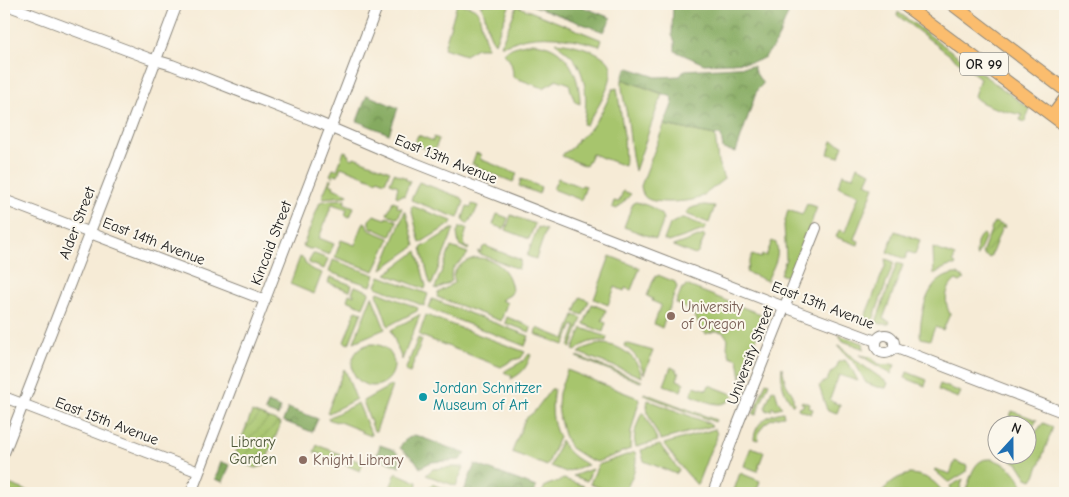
<svg xmlns="http://www.w3.org/2000/svg" width="1069" height="497" font-family="'Comic Neue',sans-serif">
<style>
.green{fill:#a7c56d;stroke:#627044}
.forest{fill:url(#forest-crowns);stroke:#50633e}
.garden{fill:url(#garden-furrows);stroke:#627044}
.lines{fill:none;stroke-linecap:round;stroke-linejoin:round}
.minor-casing{stroke:#898479;stroke-width:12}
.major-casing{stroke:#898479;stroke-width:14}
.minor{stroke:#fff;stroke-width:10}
.major{stroke:#fbbd6e;stroke-width:12}
.education-dot{fill:#8d6e63;stroke:#fbf7ec;stroke-width:2}
.culture-dot{fill:#0f9aa8;stroke:#fbf7ec;stroke-width:2}
.labels{text-anchor:middle;dominant-baseline:central;stroke-width:4;stroke-linejoin:round;paint-order:stroke}
.shield{fill:#fbf7ec;stroke:#5f5e5a;stroke-width:1}
.shield-label{font-size:14px;font-weight:bold;fill:#1c1c1c}
.street-label{font-size:15px;fill:#1c1c1c;stroke:#fbf7ec}
.education-label{font-size:15px;fill:#785e54;stroke:#fbf7ec;text-anchor:start}
.culture-label{font-size:15px;fill:#0d838f;stroke:#fbf7ec;text-anchor:start}
.park-label{font-size:15px;fill:#4d5738;stroke:#fbf7ec}
</style>
<defs>
<pattern id="forest-crowns" width="20" height="18" patternUnits="userSpaceOnUse" patternTransform="scale(1.25)"><rect width="20" height="18" fill="#85aa60"/><path d="M2 6a3 3 0 1 1 6 0M12 15a3 3 0 1 1 6 0" fill="none" stroke="#6c8a4e"/></pattern>
<pattern id="garden-furrows" width="10" height="10" patternUnits="userSpaceOnUse" patternTransform="scale(1.25)"><rect width="10" height="10" fill="#a7c56d"/><path d="M-1 1l2-2M0 10L10 0M9 11l2-2" fill="none" stroke="#8fa95e"/></pattern>
</defs>
<rect width="100%" height="100%" fill="#fbf7ec"/>
<filter id="ink" filterUnits="userSpaceOnUse"><feTurbulence type="fractalNoise" baseFrequency=".02" numOctaves="2"/><feDisplacementMap in="SourceGraphic" scale="10" xChannelSelector="R" yChannelSelector="G"/><feConvolveMatrix kernelMatrix="1 2 1 2 8 2 1 2 1" color-interpolation-filters="sRGB"/></filter>
<filter id="wash" filterUnits="userSpaceOnUse"><feTurbulence type="fractalNoise" baseFrequency=".0096" numOctaves="4" result="noise"/><feDisplacementMap in="SourceGraphic" scale="20" xChannelSelector="R" yChannelSelector="G"/><feGaussianBlur stdDeviation="1.12" result="paint"/><feColorMatrix in="noise" values="0 0 0 0 0 0 0 0 0 0 0 0 0 0 0 0 0 1.4 0 .05"/><feComposite in="paint" operator="in"/></filter>
<g filter="url(#wash)">
<rect width="100%" height="100%" fill="#f6ebd6"/>
<path class="green" d="M 457,4 C 482,7 478,12 483,32 C 484,38 487,42 487,48 L 477,48 L 465,55 L 444,48 Z
M 480,4 L 510,4 L 495,43 C 485,32 488,16 480,4 Z
M 517,6 L 602,40 L 600,46 C 576,39 552,34 527,38 C 518,39 510,45 501,45 Z
M 898,12 L 1030,109 L 1025,122 L 1020,120 L 1022,115 C 1010,112 980,106 974,96 L 980,78 L 897,15 Z
M 556,42 C 570,43 607,51 611,67 C 614,83 595,113 586,125 L 583,124 C 588,103 587,75 573,58 C 568,52 560,48 556,42 Z
M 532,43 C 566,44 580,74 580,104 L 575,102 L 570,88 L 570,84 L 556,79 L 554,82 L 543,88 L 513,77 C 513,68 511,58 503,54 C 508,47 524,44 532,43 Z
M 622,79 L 662,94 L 635,171 C 631,155 630,138 628,121 C 626,107 621,93 622,79 Z
M 617,88 L 624,135 L 625,166 L 592,154 L 586,166 L 562,156 L 564,153 L 572,148 L 577,141 L 591,128 L 603,110 L 613,89 Z
M 664,125 L 715,135 L 718,162 L 724,179 C 716,185 708,193 699,198 C 690,202 656,204 648,199 C 643,197 642,192 641,186 Z
M 418,135 L 433,141 L 434,137 L 439,139 L 434,152 L 414,144 Z
M 832,141 L 843,145 L 839,157 L 828,154 Z
M 344,151 L 347,152 L 346,154 L 349,155 L 349,157 L 353,159 L 354,157 L 390,171 L 385,182 L 378,179 L 377,181 L 341,167 L 338,175 L 334,174 L 333,177 L 330,175 L 333,169 L 337,170 Z
M 476,153 L 481,155 L 480,159 L 517,174 L 513,182 L 478,168 L 478,166 L 472,164 Z
M 857,166 L 871,172 L 866,183 L 874,187 L 854,239 L 859,241 L 858,245 L 836,237 L 839,230 L 845,232 L 859,195 L 838,186 L 843,174 L 853,177 Z
M 394,173 L 406,178 L 406,180 L 410,181 L 404,196 L 401,195 L 399,197 L 396,196 L 398,186 L 390,183 Z
M 558,178 L 581,187 L 582,185 L 586,186 L 581,200 L 553,189 Z
M 330,179 L 332,180 L 330,184 L 334,186 L 333,188 L 348,194 L 347,196 L 325,198 L 322,197 Z
M 521,179 L 541,187 L 539,194 L 519,186 Z
M 419,182 L 462,198 L 464,202 L 458,218 L 411,200 Z
M 623,191 L 631,194 L 617,209 L 612,207 L 614,201 L 619,202 Z
M 346,199 L 344,203 L 354,207 L 350,217 L 345,215 L 347,209 L 332,204 L 319,238 L 334,244 L 329,255 L 314,249 L 309,249 L 303,246 L 320,202 L 330,200 Z
M 393,201 L 398,203 L 397,207 L 402,208 L 398,218 L 387,214 Z
M 636,202 C 644,204 661,209 663,219 C 663,225 658,234 656,239 L 624,227 L 633,203 Z
M 472,204 L 478,206 L 474,215 L 473,215 L 468,224 L 464,221 L 463,218 L 467,206 L 471,207 Z
M 807,204 L 817,207 L 791,278 L 780,274 L 786,259 L 784,225 L 788,210 L 802,215 Z
M 704,205 L 715,206 L 709,223 L 686,214 C 688,207 698,206 704,205 Z
M 412,206 L 452,221 L 451,224 L 420,243 L 411,208 Z
M 405,211 L 406,212 L 415,246 L 382,269 Z
M 497,214 L 508,218 L 504,229 L 493,225 Z
M 374,215 L 386,219 L 387,217 L 397,221 L 392,235 L 390,236 L 370,227 L 369,224 L 369,220 Z
M 511,215 L 535,224 L 529,239 L 506,230 Z
M 682,218 L 684,218 L 707,227 L 704,230 L 669,242 L 664,240 L 670,224 Z
M 364,222 L 366,223 L 369,230 L 389,238 L 389,240 L 374,271 L 335,257 L 341,240 L 355,245 Z
M 463,227 L 467,228 L 464,239 L 465,247 L 469,248 L 468,250 L 459,245 L 457,233 L 459,228 Z
M 538,227 L 546,230 L 536,259 L 527,256 Z
M 452,229 L 454,229 L 432,284 L 430,283 L 421,248 Z
M 895,231 L 920,240 L 915,254 L 908,252 L 905,259 L 887,252 Z
M 983,234 L 985,235 C 985,242 980,249 977,256 L 976,256 C 977,248 975,239 983,234 Z
M 704,235 L 705,236 L 698,253 L 695,255 L 673,246 Z
M 772,241 L 776,243 C 781,257 772,268 767,281 L 746,272 L 752,255 L 761,258 L 762,254 L 766,256 Z
M 485,246 L 521,260 L 518,269 L 478,253 L 478,251 L 481,252 L 483,247 L 484,247 Z
M 451,247 L 468,253 C 463,264 447,265 452,281 L 437,289 L 435,288 Z
M 933,248 L 955,256 L 953,262 L 956,264 L 955,266 C 948,265 941,270 934,274 Z
M 417,251 L 426,286 L 425,289 L 386,274 Z
M 313,254 L 315,254 L 328,259 L 324,269 L 309,263 L 309,261 Z
M 610,256 L 640,268 L 631,290 L 625,288 L 624,291 L 615,287 L 608,305 L 594,299 Z
M 300,257 L 304,259 C 306,269 314,270 322,273 L 314,294 L 290,284 Z
M 475,258 C 496,257 511,271 512,292 L 510,295 L 501,300 L 507,303 L 501,321 L 437,297 L 438,293 L 455,282 L 453,275 C 457,266 466,260 475,258 Z
M 886,259 L 894,262 L 873,320 L 868,321 L 864,319 L 886,264 L 885,263 Z
M 333,260 L 375,275 L 371,286 L 329,272 Z
M 897,263 L 903,265 L 883,319 L 890,322 L 889,324 L 881,324 L 876,322 Z
M 954,274 L 958,274 L 964,279 L 963,280 L 960,282 L 956,280 C 945,288 944,302 950,314 L 943,330 L 935,327 L 930,340 L 921,338 L 920,335 C 921,312 926,279 954,274 Z
M 658,275 L 675,282 L 677,287 L 662,328 L 654,324 L 661,305 L 652,301 L 653,299 L 647,296 L 655,276 L 657,277 Z
M 380,276 L 428,294 L 424,306 L 377,287 L 376,286 Z
M 330,277 L 352,285 L 350,291 L 328,283 Z
M 686,285 L 765,316 L 741,378 L 738,359 L 730,356 L 727,347 L 728,339 L 723,332 L 715,331 L 706,334 C 700,329 699,322 694,316 C 690,310 683,307 676,303 L 682,288 L 684,288 Z
M 355,286 L 368,291 L 369,293 L 363,307 L 347,300 L 349,294 L 354,296 L 354,294 L 352,293 Z
M 378,292 L 418,308 L 417,311 L 388,326 L 377,294 Z
M 372,296 L 385,329 L 354,342 Z
M 580,297 L 589,301 L 583,315 L 575,312 Z
M 432,299 L 529,336 L 525,346 L 429,309 Z
M 592,304 L 606,310 L 602,321 L 606,323 L 603,332 L 584,324 Z
M 356,310 L 362,312 L 349,344 L 344,342 Z
M 419,315 L 420,315 L 402,360 L 391,330 Z
M 426,315 L 525,352 L 521,358 L 513,360 L 501,367 L 419,335 Z
M 574,315 L 582,318 L 571,348 L 569,347 L 576,327 L 573,325 L 564,345 L 535,334 L 537,328 L 565,339 Z
M 507,317 L 531,327 L 530,332 L 505,323 Z
M 582,328 L 607,337 L 606,341 C 594,340 584,342 576,351 L 573,350 Z
M 839,335 L 863,343 L 864,349 L 843,341 Z
M 418,338 L 422,340 L 410,373 L 405,371 Z
M 625,343 L 653,351 L 644,374 C 640,361 635,353 624,346 Z
M352 365a21 21 0 1 1 42 0a21 21 0 1 1-42 0Z
M 602,344 C 622,345 638,358 642,377 L 579,353 C 586,346 593,345 602,344 Z
M 838,346 L 840,346 L 855,360 L 888,383 L 886,388 L 877,387 L 866,383 L 856,365 Z
M 529,354 L 531,355 C 526,368 524,372 511,379 L 512,376 L 504,372 C 511,366 523,364 529,354 Z
M 860,355 L 870,357 L 879,364 L 885,365 L 891,364 L 895,365 L 891,374 L 876,365 Z
M 577,356 L 642,381 L 640,382 L 576,357 Z
M 845,360 L 852,369 L 858,381 L 839,375 L 830,399 L 833,402 L 840,405 L 837,413 L 827,410 L 819,386 L 827,380 L 831,372 L 834,370 L 837,367 L 838,362 Z
M 671,367 L 677,370 L 676,372 L 679,373 L 677,380 L 684,383 L 681,391 L 664,385 Z
M 782,367 L 786,384 L 793,395 L 793,401 L 794,403 L 793,405 C 784,394 780,382 782,367 Z
M 344,369 L 345,370 L 356,399 L 329,413 L 327,413 Z
M 567,370 L 638,398 L 639,401 L 631,432 L 630,449 L 597,462 L 588,459 L 571,448 L 564,435 L 560,420 L 558,406 L 559,393 Z
M 907,372 L 927,380 L 925,386 L 905,378 Z
M 766,382 L 769,383 L 756,415 L 753,414 Z
M 940,384 L 961,392 L 958,398 L 938,390 Z
M 709,385 L 732,394 L 733,396 C 723,412 704,400 691,395 L 694,386 L 707,390 Z
M 390,386 L 392,386 L 376,431 L 374,431 L 363,401 Z
M 551,389 L 554,389 C 551,406 551,422 559,437 L 547,466 L 512,452 L 525,419 L 534,412 Z
M 772,390 L 775,390 L 778,400 L 782,407 L 775,409 L 774,407 L 771,408 L 772,410 L 767,411 L 765,407 Z
M 644,393 L 716,420 L 715,422 L 644,395 Z
M 648,400 L 708,423 L 712,426 L 661,440 C 655,429 644,413 648,400 Z
M 802,401 L 810,404 L 809,408 L 813,409 L 811,414 L 798,409 L 799,406 L 802,407 L 804,404 L 801,403 Z
M 358,403 L 371,434 L 371,436 L 361,432 L 362,431 L 337,421 L 336,422 L 328,419 L 328,418 Z
M 1012,411 L 1037,420 L 1032,428 L 1027,431 L 1026,424 L 1007,424 Z
M 643,412 L 658,441 L 636,447 C 632,436 637,425 641,414 Z
M 783,412 L 784,416 C 771,417 758,425 758,440 L 754,439 C 755,423 768,414 783,412 Z
M 1043,423 L 1053,427 L 1036,474 L 1032,480 L 1027,478 L 1018,464 L 1004,455 L 1026,454 L 1027,439 L 1036,432 Z
M 715,429 L 717,434 L 716,440 L 710,451 L 697,485 L 678,463 L 664,444 Z
M 561,440 C 567,453 576,459 588,465 L 566,472 L 551,466 Z
M 317,445 L 363,463 L 360,471 L 314,452 Z
M 660,445 L 679,470 L 676,474 L 644,461 L 641,450 Z
M 751,447 L 764,452 L 757,471 L 744,466 Z
M 635,452 C 639,466 630,480 625,493 L 614,493 L 590,484 L 598,465 Z
M 992,459 C 1011,466 1020,473 1024,493 L 965,493 C 969,483 972,464 983,460 C 984,459 990,459 992,459 Z
M 955,461 L 967,466 L 966,472 L 950,482 L 948,482 L 934,470 L 935,469 L 950,474 Z
M 453,467 L 464,467 L 456,486 L 426,475 L 433,469 Z
M 592,469 L 587,481 L 573,476 Z
M 396,473 L 417,482 L 416,490 L 413,493 L 388,493 Z
M 740,473 L 760,481 L 756,493 L 733,493 Z
M 910,474 C 924,475 936,480 943,493 L 882,493 C 889,482 897,477 910,474 Z
M 564,479 L 584,486 L 581,493 L 542,493 L 545,486 Z
M 963,479 L 959,493 L 953,493 L 950,486 Z
M 9,484 L 33,493 L 5,493 Z
M 432,484 L 451,492 L 451,493 L 430,493 L 428,489 Z"/>
<path class="forest" d="M 529,4 L 575,4 L 611,18 L 604,32 Z
M 673,4 C 683,4 692,5 701,4 L 792,4 L 776,43 L 765,57 L 757,61 L 751,62 L 704,64 L 675,51 L 675,42 L 672,35 Z
M 754,66 L 754,70 L 763,84 L 757,90 L 736,152 L 723,149 L 721,135 L 715,135 L 664,125 L 673,102 L 672,97 L 622,79 L 625,71 L 629,68 L 656,77 L 680,76 L 685,70 Z
M 367,95 L 398,108 L 389,134 L 357,121 Z
M 268,403 L 281,408 L 278,416 L 265,411 Z
M 288,408 L 318,419 L 312,432 L 283,421 Z
M 415,435 L 466,454 L 460,460 L 431,462 L 420,468 L 415,460 L 400,448 C 402,441 408,438 415,435 Z
M 380,445 C 396,451 400,449 399,467 L 376,457 Z
M 221,462 L 230,465 L 223,482 L 215,479 Z
M 475,464 L 536,487 L 535,491 L 530,493 L 470,493 L 464,491 Z"/>
<path class="garden" d="M 994,222 L 1005,226 L 1004,228 L 1002,227 L 990,258 L 982,254 Z
M 252,412 L 281,423 L 264,466 L 255,468 L 233,460 Z"/>
</g>
<g filter="url(#ink)">
<g class="lines">
<defs>
<path id="minor" d="M 4,4 L 148,58 L 172,65 L 315,121 L 397,156 L 473,186 L 771,302 L 876,341
M 4,200 L 265,300
M876 344a9 9 0 1 1 18 0a9 9 0 1 1-18 0Z
M 894,347 L 1065,413
M 4,397 L 199,472
M 4,453 L 123,147 L 177,4
M 191,493 L 378,4
M 713,493 L 738,424 L 816,228"/>
<path id="major" d="M 903,4 L 1065,125
M 952,4 L 1065,90
M 1053,115 L 1065,99"/>
</defs>
<use href="#minor" class="minor-casing"/>
<use href="#major" class="major-casing"/>
<use href="#minor" class="minor"/>
<use href="#major" class="major"/>
</g>
</g>
<g class="education-dot">
<circle cx="671" cy="316" r="5"/>
<circle cx="303" cy="460" r="5"/>
</g>
<circle class="culture-dot" cx="423" cy="397" r="5"/>
<g class="labels">
<rect class="shield" x="960" y="52.5" width="48" height="23" rx="4"/>
<g class="shield-label">
<text x="984" y="64">OR 99</text>
</g>
<g class="street-label">
<text transform="translate(446 159) rotate(22)">East 13th Avenue</text>
<text transform="translate(77 223) rotate(-69)">Alder Street</text>
<text transform="translate(154 241) rotate(21)">East 14th Avenue</text>
<text transform="translate(271 243) rotate(-69)">Kincaid Street</text>
<text transform="translate(823 305) rotate(21)">East 13th Avenue</text>
<text transform="translate(750 355) rotate(-69)">University Street</text>
<text transform="translate(107 421) rotate(21)">East 15th Avenue</text>
</g>
<g class="education-label">
<text x="681" y="307">University<tspan x="681" dy="17">of Oregon</tspan></text>
<text x="313" y="460">Knight Library</text>
</g>
<g class="culture-label">
<text x="433" y="388">Jordan Schnitzer<tspan x="433" dy="17">Museum of Art</tspan></text>
</g>
<g class="park-label">
<text x="253" y="442">Library<tspan x="253" dy="17">Garden</tspan></text>
</g>
</g>
<rect width="1069" height="497" fill="none" stroke="#fbf7ec" stroke-width="20"/>
<g transform="translate(1012 440) rotate(21)"><circle r="24" fill="#fbf7ec" stroke="#a29f99"/>
<path d="M0-4L9 19L0 12L-9 19Z" fill="#1f6fb2"/>
<text y="-8" font-size="14" font-weight="bold" text-anchor="middle" fill="#1c1c1c">N</text>
</g>
</svg>
